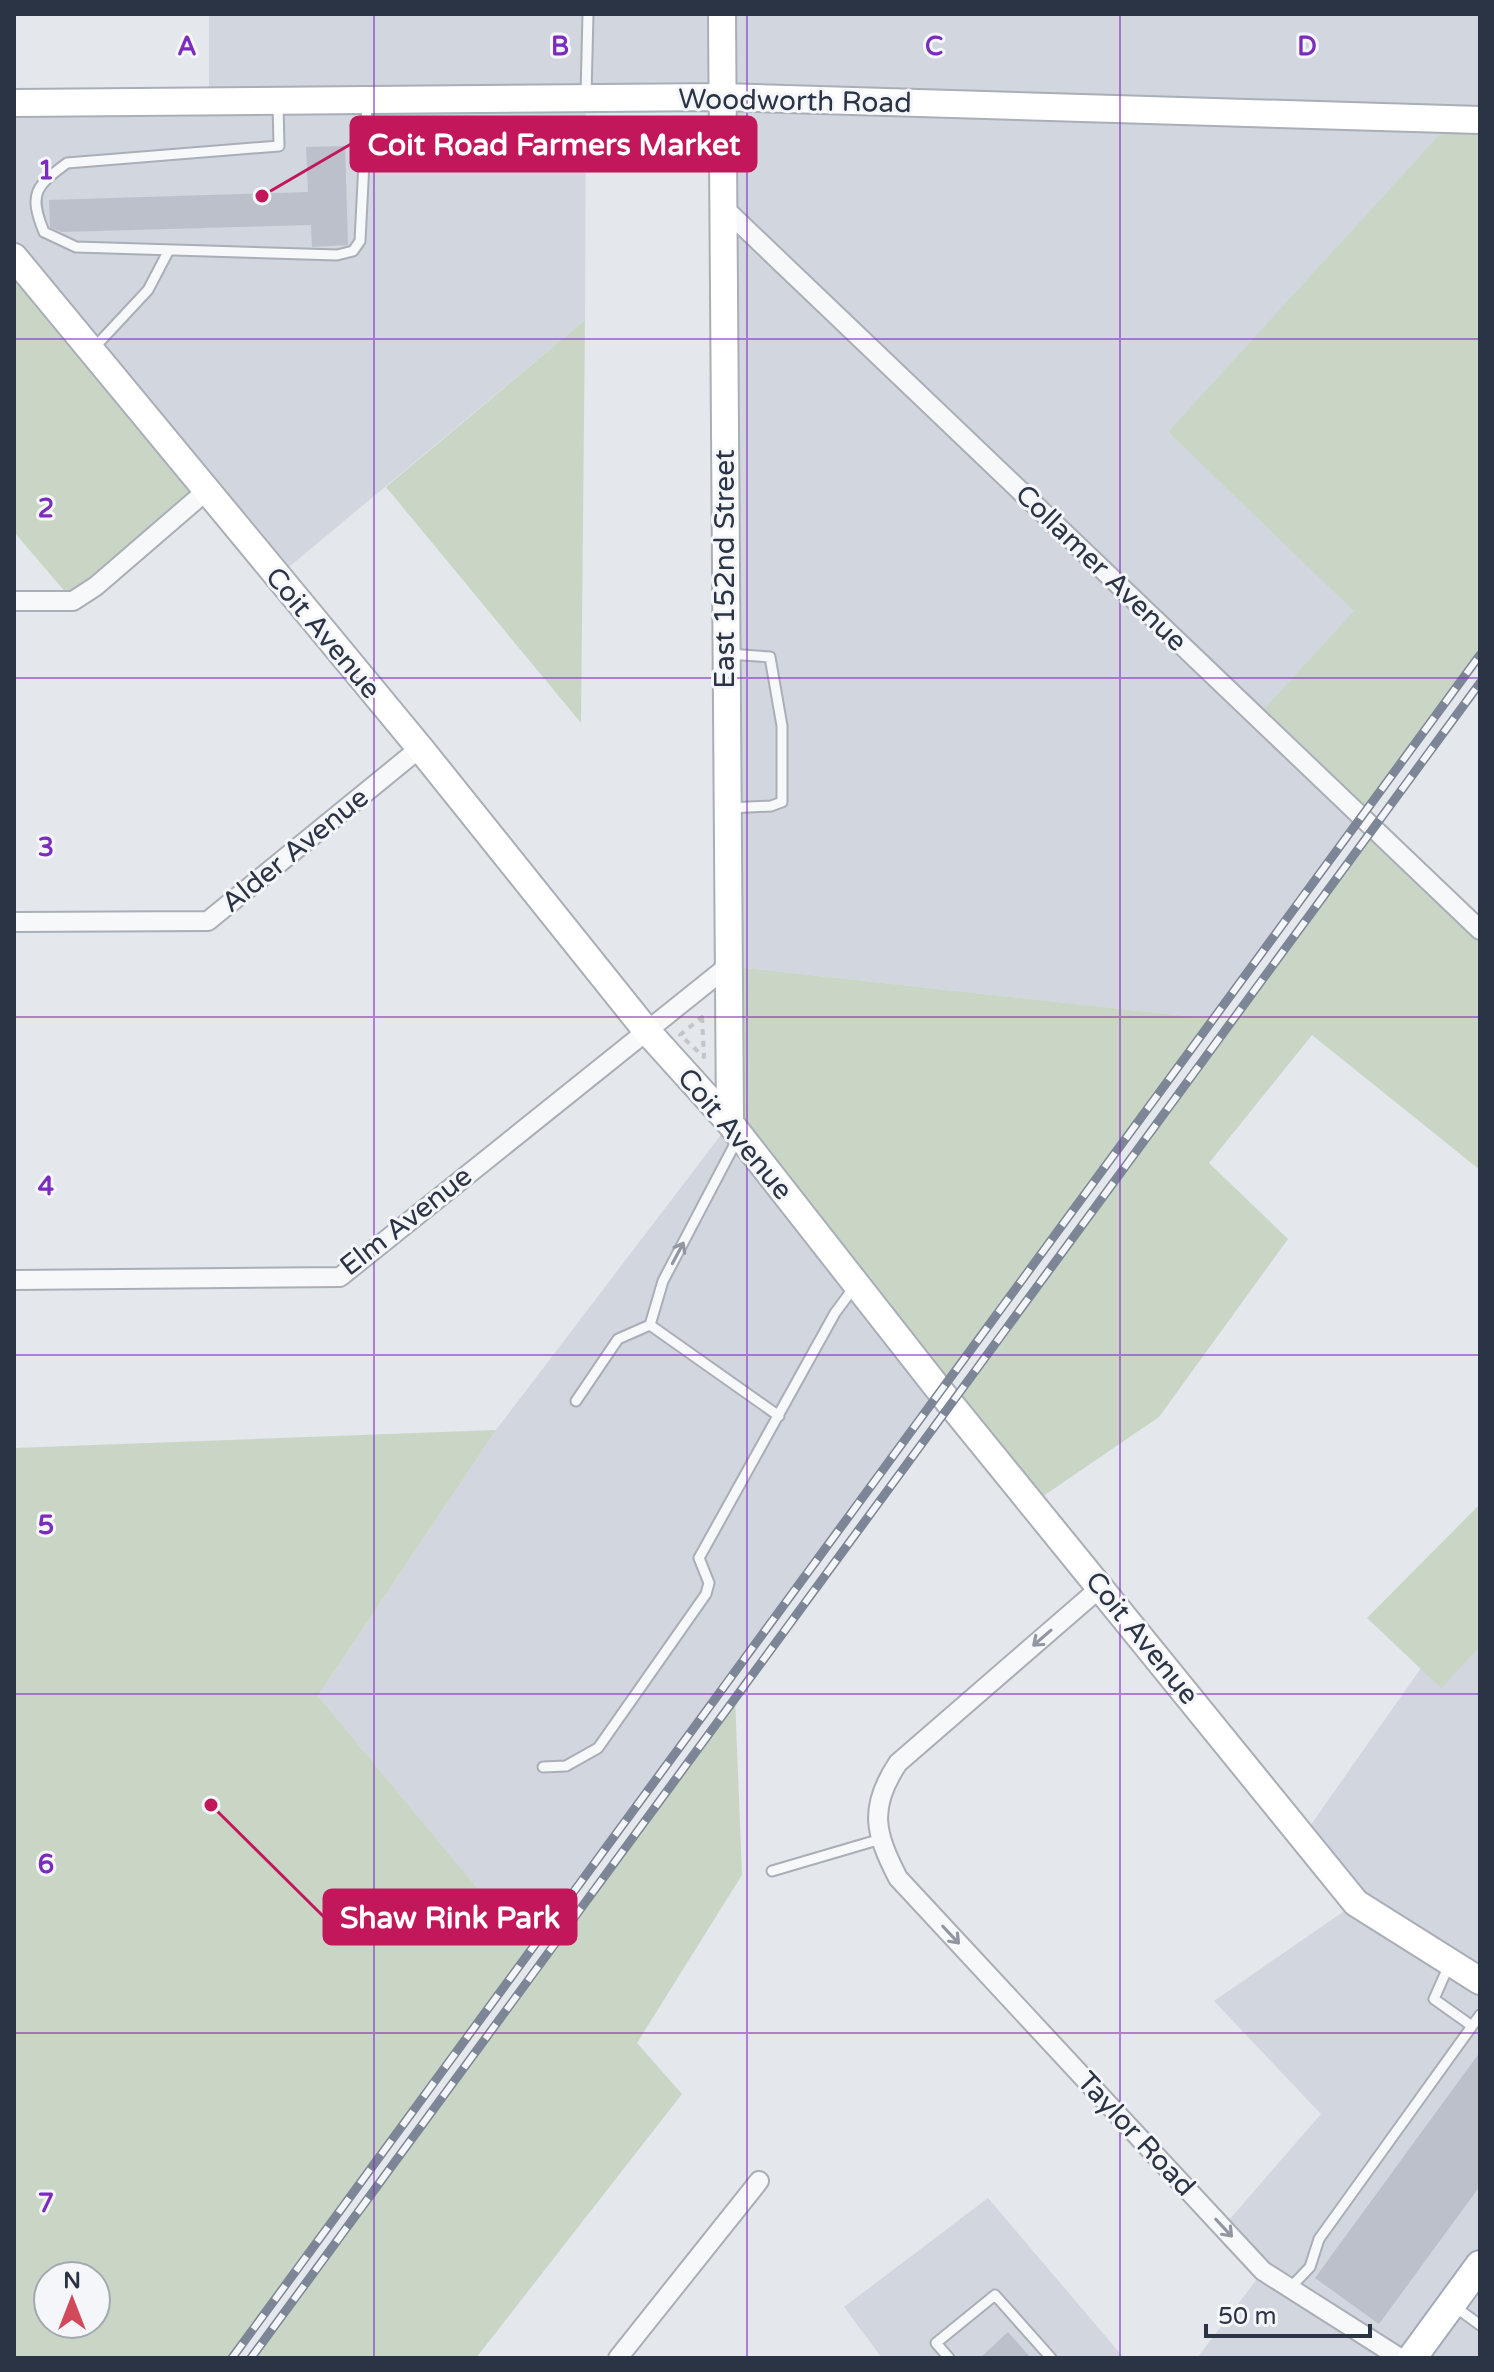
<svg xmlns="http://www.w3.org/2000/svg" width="1494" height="2372" font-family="'Varela Round',sans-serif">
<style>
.built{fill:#d2d6de}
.green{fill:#c9d6c5;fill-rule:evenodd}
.building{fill:#bbc0ca}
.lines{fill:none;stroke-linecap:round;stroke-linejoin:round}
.lane-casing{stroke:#a9aeb7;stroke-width:13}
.street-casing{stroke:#a9aeb7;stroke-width:22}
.secondary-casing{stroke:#a9aeb7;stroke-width:30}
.primary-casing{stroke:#a3abb8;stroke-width:32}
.path{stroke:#c2c5cb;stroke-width:4;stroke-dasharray:6 6;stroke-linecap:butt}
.lane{stroke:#f7f8fa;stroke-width:9}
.street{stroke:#f7f8fa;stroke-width:18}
.secondary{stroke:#fff;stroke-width:26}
.primary{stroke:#fff;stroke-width:28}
.rail-casing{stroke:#7d8696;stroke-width:9}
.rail{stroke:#f4f6f9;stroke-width:6;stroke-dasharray:18;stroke-linecap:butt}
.oneway{stroke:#9196a0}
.grid{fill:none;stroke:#7b2cbf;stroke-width:2;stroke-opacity:0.55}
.labels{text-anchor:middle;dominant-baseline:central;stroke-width:6;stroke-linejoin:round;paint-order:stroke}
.street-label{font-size:28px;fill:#2b3445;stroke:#f4f6f9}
.grid-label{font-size:26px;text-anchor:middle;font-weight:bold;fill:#7b2cbf;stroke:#f4f6f9;stroke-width:6;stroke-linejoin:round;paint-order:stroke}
.leader{fill:none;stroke:#c2185b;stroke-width:3}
.callout-dot{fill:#c2185b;stroke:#f4f6f9;stroke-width:3}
.callout{fill:#c2185b;stroke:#c2185b;stroke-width:3}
.callout-label{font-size:30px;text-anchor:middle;font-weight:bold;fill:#fff}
</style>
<rect width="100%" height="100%" fill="#e4e7ec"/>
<path class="built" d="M 209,14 L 1480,14 L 1480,120 L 1168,432 L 1355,611 L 1359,816 L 1347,838 L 1214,1019 L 728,966 L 722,98 L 586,98 L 585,320 L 277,577 L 14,257 L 14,102 L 209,100 Z
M 730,1123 L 940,1391 L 533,1947 L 499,1914 L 318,1696 L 496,1430 Z
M 1480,1647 L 1480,2358 L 1197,2358 L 1263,2271 L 1223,2227 L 1321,2114 L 1214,2001 L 1356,1903 L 1303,1836 L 1421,1668 L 1441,1687 Z
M 988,2198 L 1124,2358 L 882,2358 L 844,2307 Z"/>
<path class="green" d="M 1453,120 L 1480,120 L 1480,655 L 1382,791 L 1359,816 L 1257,717 L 1354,611 L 1168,432 Z
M 14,257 L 205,492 L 73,601 L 14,532 Z
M 585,320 L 581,723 L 386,487 Z
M 1373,828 L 1480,930 L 1480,1170 L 1312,1035 L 1209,1163 L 1288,1239 L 1159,1417 L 1033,1503 L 953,1406 L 974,1371 Z
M 728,966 L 1214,1019 L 940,1391 L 730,1123 Z
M 496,1430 L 318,1696 L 499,1914 L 533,1947 L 232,2358 L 14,2358 L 14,1448 ZM 48,2276 L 96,2276 L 96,2324 L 48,2324 Z
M 1480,1504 L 1480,1647 L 1441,1688 L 1367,1618 Z
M 735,1697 L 742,1875 L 637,2043 L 682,2094 L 476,2358 L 251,2358 Z"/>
<path class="building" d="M 345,146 L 348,245 L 312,247 L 311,225 L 62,232 L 50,227 L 49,200 L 308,192 L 306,147 Z
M 1480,2052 L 1480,2186 L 1379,2324 L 1315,2278 Z
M 1008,2332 L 1031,2358 L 980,2358 Z"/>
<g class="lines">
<defs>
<path id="lane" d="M 586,95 L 588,14
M 278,103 L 279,146 L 67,163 C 36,186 28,193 44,232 L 76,247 L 337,255 L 353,251 L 360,241 L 367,103
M 93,349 L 148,290 L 169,250
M 729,808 L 771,806 L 782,802 L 782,726 L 770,657 L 729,654
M 650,1325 L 779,1416
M 576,1401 L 618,1339 L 650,1325 L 663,1281 L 738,1138
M 543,1767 L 566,1766 L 598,1748 L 706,1594 L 709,1583 L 699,1558 L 835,1313 L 855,1286
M 772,1871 L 881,1839
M 1449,1965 L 1434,1999 L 1472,2026
M 1290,2288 L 1310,2267 L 1319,2239 L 1480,2015
M 1454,2306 L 1480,2325
M 949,2358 L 936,2343 L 995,2295 L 1051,2358"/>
<path id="street" d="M 722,206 L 1480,930
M 14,601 L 73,601 L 96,586 L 205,492
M 14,922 L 208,921 L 420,748
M 14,1280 L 340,1277 L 728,966
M 1101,1587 L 898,1763 C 868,1808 875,1833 898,1878 L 1263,2271 L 1400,2358
M 618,2358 L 759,2181"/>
<path id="secondary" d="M 722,14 L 730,1123
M 14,103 L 723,97 L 1480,120
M 14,257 L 420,748 L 646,1030 L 730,1123 L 940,1391 L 1356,1903 L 1480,1981"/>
<path id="primary" d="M 1412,2358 L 1480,2265"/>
</defs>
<use href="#lane" class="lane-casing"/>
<use href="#street" class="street-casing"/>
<use href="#secondary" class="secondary-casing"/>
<use href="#primary" class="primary-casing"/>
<path class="path" d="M 702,1017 L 704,1057 L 680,1035 Z"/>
<use href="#lane" class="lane"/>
<use href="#street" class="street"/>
<use href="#secondary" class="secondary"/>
<use href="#primary" class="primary"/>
<defs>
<path id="rail" d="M 232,2358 L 1480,655
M 251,2358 L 1480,683"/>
</defs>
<use href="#rail" class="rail-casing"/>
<use href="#rail" class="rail"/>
</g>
<defs><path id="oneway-shaft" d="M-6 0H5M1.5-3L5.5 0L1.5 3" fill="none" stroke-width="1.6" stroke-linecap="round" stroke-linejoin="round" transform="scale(2)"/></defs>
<g class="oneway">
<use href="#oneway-shaft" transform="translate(678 1253) rotate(-62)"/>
<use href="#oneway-shaft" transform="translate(1042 1638) rotate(139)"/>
<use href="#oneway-shaft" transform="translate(951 1935) rotate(47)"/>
<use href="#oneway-shaft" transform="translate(1224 2228) rotate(47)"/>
</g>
<path class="grid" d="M 374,14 L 374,2358M 747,14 L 747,2358M 1120,14 L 1120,2358M 14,339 L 1480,339M 14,678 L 1480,678M 14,1017 L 1480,1017M 14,1355 L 1480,1355M 14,1694 L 1480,1694M 14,2033 L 1480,2033"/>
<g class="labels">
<g class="street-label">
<text transform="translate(795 101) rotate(1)">Woodworth Road</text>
<text transform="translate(1101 568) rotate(44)">Collamer Avenue</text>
<text transform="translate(725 569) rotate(-90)">East 152nd Street</text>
<text transform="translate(323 633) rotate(50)">Coit Avenue</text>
<text transform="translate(295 850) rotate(-39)">Alder Avenue</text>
<text transform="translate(735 1134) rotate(50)">Coit Avenue</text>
<text transform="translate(406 1221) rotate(-38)">Elm Avenue</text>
<text transform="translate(1142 1638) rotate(51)">Coit Avenue</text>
<text transform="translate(1136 2134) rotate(47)">Taylor Road</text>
</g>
</g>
<g class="grid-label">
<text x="187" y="55">A</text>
<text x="560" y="55">B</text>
<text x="934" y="55">C</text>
<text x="1307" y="55">D</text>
<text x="46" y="179">1</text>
<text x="46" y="517">2</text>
<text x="46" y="856">3</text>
<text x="46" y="1195">4</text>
<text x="46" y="1534">5</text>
<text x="46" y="1873">6</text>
<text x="46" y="2212">7</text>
</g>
<path class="leader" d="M262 196L351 144M211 1805L324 1917"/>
<g class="callout-dot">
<circle cx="262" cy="196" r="8"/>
<circle cx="211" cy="1805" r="8"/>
</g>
<g class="callout">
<rect x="351" y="117" width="405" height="54" rx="8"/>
<rect x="324" y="1890" width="252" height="54" rx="8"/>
</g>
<g class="callout-label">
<text x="554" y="155">Coit Road Farmers Market</text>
<text x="450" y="1928">Shaw Rink Park</text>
</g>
<rect width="1494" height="2372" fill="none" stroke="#2b3445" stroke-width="32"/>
<g transform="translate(72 2300)"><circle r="38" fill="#f4f6f9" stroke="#a4a8b1" stroke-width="2"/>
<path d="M0-6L14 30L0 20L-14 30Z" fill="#d1495b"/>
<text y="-12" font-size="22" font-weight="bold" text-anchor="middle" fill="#2b3445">N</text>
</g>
<path d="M1206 2324v12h164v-12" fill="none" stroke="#2b3445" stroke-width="4"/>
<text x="1218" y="2324" font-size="24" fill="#2b3445" stroke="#f4f6f9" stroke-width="6" paint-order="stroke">50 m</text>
</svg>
